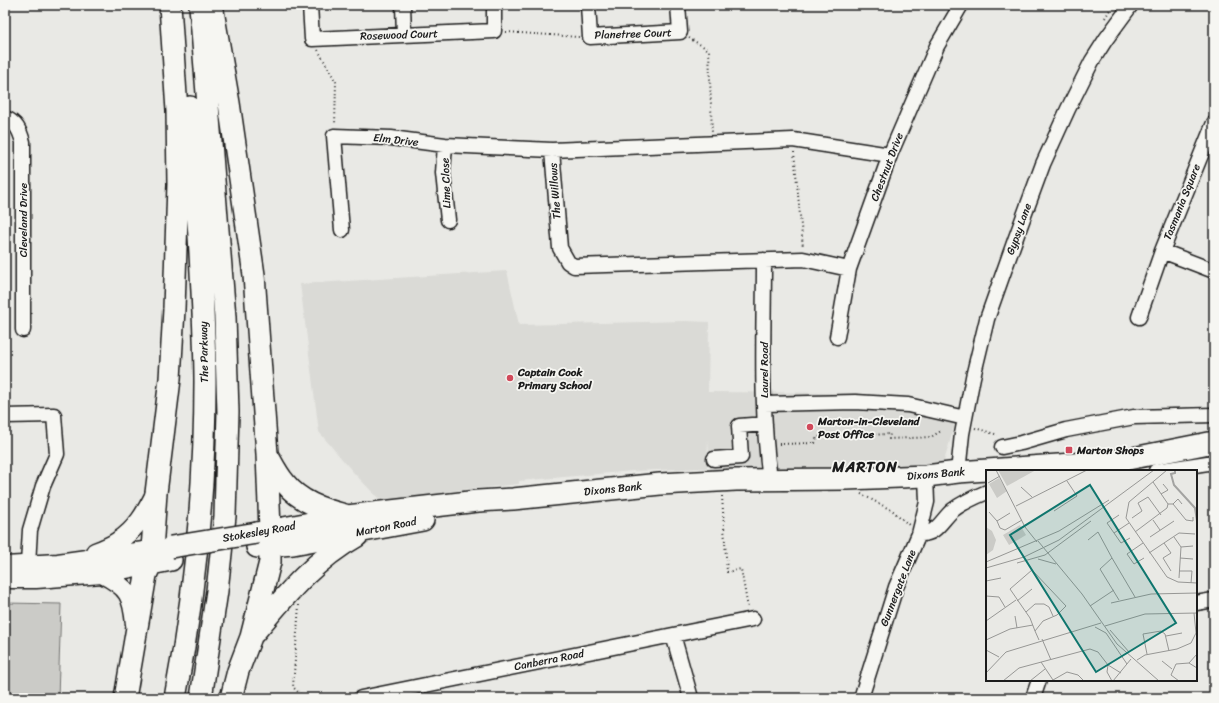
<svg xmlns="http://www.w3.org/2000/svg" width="1219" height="703" font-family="Sriracha,sans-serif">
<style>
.built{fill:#dadad6}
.green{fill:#cbcbc7;stroke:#747472}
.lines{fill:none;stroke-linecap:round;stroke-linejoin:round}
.minor-casing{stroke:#1c1c1c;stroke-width:17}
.major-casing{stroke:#1c1c1c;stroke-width:21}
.highway-casing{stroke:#1c1c1c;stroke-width:24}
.path{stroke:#1c1c1c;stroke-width:2;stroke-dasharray:1 3;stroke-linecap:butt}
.minor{stroke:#f6f6f2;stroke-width:14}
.major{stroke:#f6f6f2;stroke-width:18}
.highway{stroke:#f6f6f2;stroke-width:21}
.highway-bridge-casing{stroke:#1c1c1c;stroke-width:24;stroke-linecap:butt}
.highway-bridge{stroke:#f6f6f2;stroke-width:21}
.poi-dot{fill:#d1495b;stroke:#f6f6f2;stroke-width:1.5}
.labels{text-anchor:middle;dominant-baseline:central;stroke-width:3.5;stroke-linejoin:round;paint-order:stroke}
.street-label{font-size:11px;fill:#1c1c1c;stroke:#f6f6f2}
.poi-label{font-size:11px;font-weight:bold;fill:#1c1c1c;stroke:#f6f6f2;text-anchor:start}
.district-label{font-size:15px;font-weight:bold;letter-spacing:1px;fill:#1c1c1c;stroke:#f6f6f2}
.inset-river{fill:none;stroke:#a3a3a1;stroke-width:2}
.inset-road{fill:none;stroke:#979795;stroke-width:1}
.view{fill:#0f766e;fill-opacity:0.15;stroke:#0f766e;stroke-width:2}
.inset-edge{fill:none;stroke:#1c1c1c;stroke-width:2}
</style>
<rect width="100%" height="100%" fill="#e9e9e5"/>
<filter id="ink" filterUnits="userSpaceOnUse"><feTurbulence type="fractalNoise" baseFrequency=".025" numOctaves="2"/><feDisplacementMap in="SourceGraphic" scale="8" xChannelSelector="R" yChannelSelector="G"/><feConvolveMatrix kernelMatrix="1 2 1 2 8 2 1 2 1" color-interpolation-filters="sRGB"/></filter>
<g filter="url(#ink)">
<path class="built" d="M 507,271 L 519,325 L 686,321 L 709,322 L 708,392 L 859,393 L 958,414 L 939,478 L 711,484 L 708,440 L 707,468 L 633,471 L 519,481 L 519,484 L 462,490 L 429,496 L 382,502 L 353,472 L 319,432 L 300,284 Z"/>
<path class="green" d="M 5,603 L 61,604 L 58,698 L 5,698 Z"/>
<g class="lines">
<defs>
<path id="minor" d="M 310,5 L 312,39 L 494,31 L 494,5
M 403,5 L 404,35
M 588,5 L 590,37 L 680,32 L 678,5
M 5,118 C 16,122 20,131 23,142 L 23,330
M 1214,123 L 1162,251 L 1214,271
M 445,145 L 443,173 L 448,220
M 342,230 L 334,136 L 391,138 L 445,145 L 552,150
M 764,260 C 764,333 760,407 770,479
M 849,269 L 803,259 L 574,266 L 568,262 L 560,248 L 552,150 L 793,140 L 890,155
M 1139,317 L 1162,251
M 837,337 L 849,269 L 890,155 L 937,46 L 961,5
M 764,404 L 855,402 L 908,405 L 965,418
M 5,416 L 54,415 L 57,454 L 43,486 L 30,530 L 28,564
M 1002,447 L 1021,443 L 1066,430 L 1134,417 L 1214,415
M 714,459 L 741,457 L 739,426 L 765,424
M 1156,471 L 1214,462
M 958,472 L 962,434 L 973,377 L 987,319 L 1015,240 L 1043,164 L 1068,109 L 1092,61 L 1106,39 L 1131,5
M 919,534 C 937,535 941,520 953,510 C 963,502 975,497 987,492
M 1196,603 L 1214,600
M 673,635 L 753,619
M 361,698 L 673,635 L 691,698
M 861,698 L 896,587 L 919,534 L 927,502 L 926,476
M 1033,698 L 1039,680"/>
<path id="major" d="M 95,552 C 103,549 111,546 118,541 C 136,530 146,512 155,494
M 5,566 L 58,563 L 151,550
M 102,574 C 129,588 132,595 135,624
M 5,579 L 36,579 L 102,574 L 151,564"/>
<path id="highway" d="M 212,5 L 229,103 L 254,275 L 267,454 L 270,530 L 270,562 L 251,637 L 238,671 L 231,698
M 200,6 L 225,317 L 228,412 L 225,516 L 217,591 L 201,698
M 268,456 C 273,465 278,475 285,483 C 300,502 322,509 345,515
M 257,533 L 347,516 L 478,501 L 513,499 L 660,484 L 736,480 L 846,479 L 926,476 L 958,472 L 1073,464 L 1123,460 L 1214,442
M 257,547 L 293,544 L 423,520
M 151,564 L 171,560
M 254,633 C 285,596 314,560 357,536
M 125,698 L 146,575 L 151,564 L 156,493 L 170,379 L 174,309 L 178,184 L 177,111 L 170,5
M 175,698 C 195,594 205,488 205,382 C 205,339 202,295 200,252 C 197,204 194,155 190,107"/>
</defs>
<use href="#minor" class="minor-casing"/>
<use href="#major" class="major-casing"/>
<use href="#highway" class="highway-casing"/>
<path class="path" d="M 1105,18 L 1113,5
M 506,32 L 579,37
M 689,38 L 709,50 L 712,133
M 318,50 L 336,82 L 335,125
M 794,152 L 803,247
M 975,428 L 998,435
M 779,444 L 815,443 L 817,437 L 890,434 L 889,439 L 931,437 L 941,431
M 861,494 L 893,511 L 909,525
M 722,496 L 727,572 L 741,569 L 748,608
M 299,605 L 293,687 L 304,698"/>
<use href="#minor" class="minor"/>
<use href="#major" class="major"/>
<use href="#highway" class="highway"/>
<defs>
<path id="highway-bridge" d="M 171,547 L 257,533"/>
</defs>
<use href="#highway-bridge" class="highway-bridge-casing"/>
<use href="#highway-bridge" class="highway-bridge"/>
</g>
</g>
<g class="poi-dot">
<circle cx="510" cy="378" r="4"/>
<circle cx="810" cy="427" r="4"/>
<rect x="1065" y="446" width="8" height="8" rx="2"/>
</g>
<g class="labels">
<g class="street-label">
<text transform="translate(633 34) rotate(-2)">Planetree Court</text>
<text transform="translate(399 35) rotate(-2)">Rosewood Court</text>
<text transform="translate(396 140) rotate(6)">Elm Drive</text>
<text transform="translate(887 167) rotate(-69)">Chestnut Drive</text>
<text transform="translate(446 183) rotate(-92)">Lime Close</text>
<text transform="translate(555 191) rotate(-94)">The Willows</text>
<text transform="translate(1182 202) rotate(-68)">Tasmania Square</text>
<text transform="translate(23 220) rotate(-90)">Cleveland Drive</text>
<text transform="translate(1019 229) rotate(-70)">Gypsy Lane</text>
<text transform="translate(204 352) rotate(-91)">The Parkway</text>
<text transform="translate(764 370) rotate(-90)">Laurel Road</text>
<text transform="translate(936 474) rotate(-5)">Dixons Bank</text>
<text transform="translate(613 489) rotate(-6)">Dixons Bank</text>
<text transform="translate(386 527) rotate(-11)">Marton Road</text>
<text transform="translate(259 532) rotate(-10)">Stokesley Road</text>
<text transform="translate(898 588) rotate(-69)">Gunnergate Lane</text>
<text transform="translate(549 660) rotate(-11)">Canberra Road</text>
</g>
<g class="poi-label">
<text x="518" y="372">Captain Cook<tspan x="518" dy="13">Primary School</tspan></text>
<text x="818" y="421">Marton-in-Cleveland<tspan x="818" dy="13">Post Office</tspan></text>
<text x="1077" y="450">Marton Shops</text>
</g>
<g class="district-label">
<text x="865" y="467">MARTON</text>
</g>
</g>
<g transform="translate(986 470)">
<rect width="211" height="211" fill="#e9e9e5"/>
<path d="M 12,0 L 50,0 L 21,16 ZM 13,8 L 21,21 L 11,28 L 3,14 ZM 34,55 L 40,65 L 23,75 L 17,65 ZM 0,57 L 6,61 L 10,70 L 7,80 L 0,85 Z" fill="#cbcbc7"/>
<path class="inset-river" d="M 189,0 L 189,3 L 185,4 L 188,15 L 209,38 L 211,51M 211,76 L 211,94"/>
<path class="inset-road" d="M 10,0 L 39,57 L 51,72M 181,0 L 143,32 L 140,48 L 181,107 L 192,112 L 211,113M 2,13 L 14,6M 35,17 L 46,27M 175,24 L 182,20 L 177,14M 182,34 L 187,34 L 200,50 L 207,51 L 207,47M 187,34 L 192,29 L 196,34M 30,36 L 101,0M 68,41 L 91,26 L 81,11M 3,42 L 11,51 L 24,43M 133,45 L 121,53 L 135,73 L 144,68M 146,48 L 156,41 L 152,33 L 162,27 L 175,45M 167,50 L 174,60M 11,51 L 14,58 L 19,60 L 36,50M 149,62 L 181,38 L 182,34 L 167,12M 128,63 L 143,53M 164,67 L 188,51M 188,67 L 195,77 L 193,108M 102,70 L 112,62 L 126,88M 52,71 L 96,124 L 131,174 L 173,211M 157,73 L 141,84 L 148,94 L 158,88M 178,73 L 185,83 L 177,88 L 185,101M 195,77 L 207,76M 163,83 L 193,63 L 209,64M 194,88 L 207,89M 52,89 L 70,94M 0,92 L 73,61 L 123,30M 31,93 L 59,85 L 105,51M 0,98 L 38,87 L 73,70 L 168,0M 193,101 L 206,101 L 205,113M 0,111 L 15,108M 0,126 L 13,127 L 19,137M 133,130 L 114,99 L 126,88 L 149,127M 31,131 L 46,119M 125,133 L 165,124 L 211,123M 104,136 L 128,120M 40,142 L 49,134 L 58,134 L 63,137 L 67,146M 29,146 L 31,158M 0,151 L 30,130M 119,156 L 159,144 L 211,143M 109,157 L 120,163 L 141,194M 124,160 L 143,182M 49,161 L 57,151 L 71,145 L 80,136 L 46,100 L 24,119 L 44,148 L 49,161 L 53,170M 180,166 L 196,163M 56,169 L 65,190M 0,170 L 24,159 L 47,155M 0,180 L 13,187M 161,184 L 157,164 L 175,161 L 179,164 L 183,181M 151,190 L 159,185 L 191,179 L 205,173 L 210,163 L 208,143M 176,191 L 186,199M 55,192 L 67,210M 203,193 L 211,184M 122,195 L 121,202 L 126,211M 0,203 L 20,182 L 115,153M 67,210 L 81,202 L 92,205 L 98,211M 17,211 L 33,198 L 104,179 L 112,182 L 122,195 L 135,203M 44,211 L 59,199M 127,211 L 145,189M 193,211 L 185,205 L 190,194 L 203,193 L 211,198"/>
<path class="view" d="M 104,15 L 190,153 L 110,202 L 24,65 Z"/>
<rect width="211" height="211" class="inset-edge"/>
</g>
<rect width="1219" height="703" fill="none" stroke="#f6f6f2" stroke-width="20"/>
<rect x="10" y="10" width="1199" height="683" fill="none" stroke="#1c1c1c" stroke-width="1.5" filter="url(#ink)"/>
</svg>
